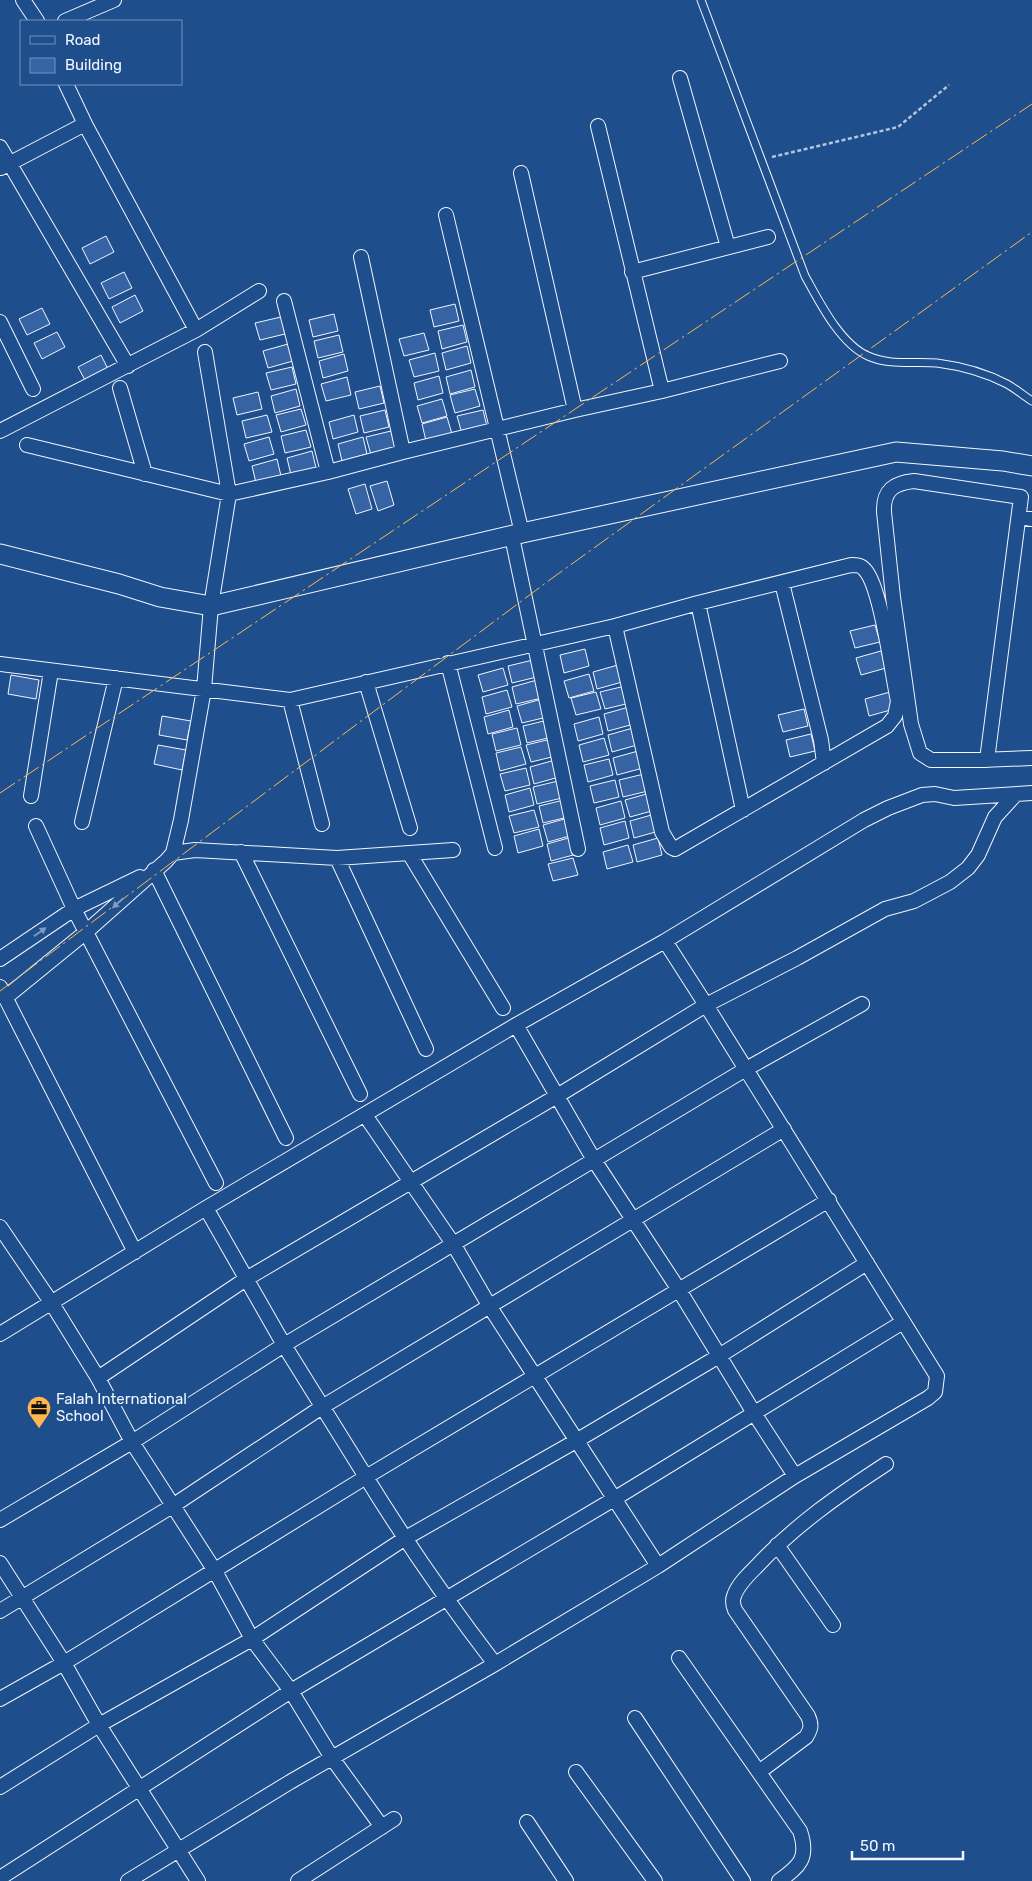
<svg xmlns="http://www.w3.org/2000/svg" width="1032" height="1881" font-family="Rubik,sans-serif">
<style>
.building{fill:#3563a3;stroke:#f2f6ff}
.lines{fill:none;stroke-linecap:round;stroke-linejoin:round}
.service-casing{stroke:#f2f6ff;stroke-width:9}
.minor-casing{stroke:#f2f6ff;stroke-width:16}
.secondary-casing{stroke:#f2f6ff;stroke-width:21}
.path{stroke:#b3c4dc;stroke-width:2.5;stroke-dasharray:4 2.5;stroke-linecap:butt}
.service{stroke:#1f4e8c;stroke-width:7}
.minor{stroke:#1f4e8c;stroke-width:14}
.secondary{stroke:#1f4e8c;stroke-width:19}
.power{stroke:#ffb74d;stroke-width:1;stroke-dasharray:18 4 2.5 4;stroke-linecap:butt}
.oneway{fill:#7e9ac0}
.labels{text-anchor:middle;dominant-baseline:central;stroke-width:4;stroke-linejoin:round;paint-order:stroke}
.poi-label{font-size:15px;fill:#f2f6ff;stroke:#1f4e8c;text-anchor:start}
</style>
<rect width="100%" height="100%" fill="#1f4e8c"/>
<path class="building" d="M 106,236 L 114,252 L 90,264 L 82,248 Z
M 124,272 L 132,288 L 109,299 L 101,283 Z
M 135,295 L 143,311 L 120,323 L 112,307 Z
M 455,304 L 459,321 L 434,327 L 430,310 Z
M 42,308 L 50,324 L 27,335 L 19,319 Z
M 334,314 L 338,331 L 313,337 L 309,320 Z
M 281,317 L 285,334 L 260,340 L 255,323 Z
M 463,325 L 467,342 L 442,349 L 438,331 Z
M 57,332 L 65,347 L 42,359 L 34,343 Z
M 424,333 L 429,350 L 404,356 L 399,339 Z
M 339,335 L 343,352 L 318,358 L 314,341 Z
M 288,344 L 293,361 L 268,368 L 263,351 Z
M 467,346 L 471,363 L 446,370 L 442,353 Z
M 435,353 L 439,371 L 414,377 L 409,360 Z
M 344,354 L 348,371 L 323,378 L 319,361 Z
M 101,355 L 109,371 L 86,382 L 78,367 Z
M 292,367 L 296,384 L 271,390 L 266,373 Z
M 471,370 L 475,387 L 450,394 L 446,377 Z
M 439,376 L 443,393 L 418,400 L 414,383 Z
M 347,377 L 351,395 L 326,401 L 321,384 Z
M 380,386 L 384,403 L 359,409 L 355,392 Z
M 296,389 L 300,406 L 275,413 L 271,396 Z
M 475,389 L 480,406 L 455,413 L 450,395 Z
M 258,392 L 262,409 L 237,415 L 233,398 Z
M 442,399 L 447,416 L 422,423 L 417,406 Z
M 301,409 L 306,425 L 281,432 L 276,415 Z
M 385,410 L 389,427 L 364,433 L 360,416 Z
M 483,410 L 487,427 L 462,434 L 457,416 Z
M 267,415 L 272,432 L 246,438 L 242,421 Z
M 354,415 L 358,432 L 333,439 L 329,422 Z
M 447,417 L 452,434 L 426,441 L 422,424 Z
M 306,430 L 311,447 L 285,453 L 281,436 Z
M 391,431 L 396,448 L 371,455 L 366,437 Z
M 269,437 L 274,454 L 249,461 L 244,444 Z
M 363,437 L 367,454 L 342,461 L 338,444 Z
M 312,451 L 316,468 L 291,475 L 287,458 Z
M 277,459 L 281,476 L 256,483 L 252,466 Z
M 387,481 L 394,505 L 378,511 L 370,486 Z
M 365,484 L 372,509 L 356,514 L 348,489 Z
M 875,625 L 880,642 L 855,648 L 850,631 Z
M 585,649 L 589,666 L 564,673 L 560,655 Z
M 881,651 L 886,668 L 861,675 L 856,658 Z
M 533,660 L 537,677 L 512,683 L 508,666 Z
M 618,665 L 622,682 L 597,689 L 593,672 Z
M 503,668 L 508,685 L 483,692 L 478,675 Z
M 589,674 L 594,691 L 569,698 L 564,681 Z
M 11,675 L 39,680 L 36,699 L 8,694 Z
M 537,680 L 542,698 L 516,704 L 512,687 Z
M 625,686 L 630,703 L 605,709 L 600,692 Z
M 507,690 L 512,707 L 486,714 L 482,697 Z
M 596,692 L 601,709 L 576,715 L 571,698 Z
M 890,692 L 894,709 L 869,716 L 865,699 Z
M 542,699 L 547,717 L 522,723 L 517,706 Z
M 629,707 L 634,724 L 608,731 L 604,714 Z
M 804,709 L 808,726 L 783,732 L 778,715 Z
M 509,710 L 513,727 L 488,734 L 484,717 Z
M 162,716 L 191,721 L 187,740 L 159,735 Z
M 599,717 L 603,734 L 578,741 L 574,724 Z
M 548,720 L 552,737 L 527,743 L 523,726 Z
M 517,728 L 521,745 L 496,751 L 492,734 Z
M 633,728 L 637,745 L 612,752 L 608,735 Z
M 811,734 L 815,751 L 790,757 L 786,740 Z
M 604,738 L 609,755 L 583,762 L 579,745 Z
M 551,739 L 556,756 L 531,762 L 526,745 Z
M 158,745 L 186,750 L 182,770 L 154,764 Z
M 521,747 L 526,764 L 500,771 L 496,753 Z
M 638,751 L 643,768 L 617,775 L 613,758 Z
M 609,759 L 613,775 L 588,782 L 584,765 Z
M 555,760 L 559,777 L 534,784 L 530,767 Z
M 526,768 L 530,785 L 505,791 L 500,774 Z
M 644,774 L 648,791 L 623,797 L 619,780 Z
M 615,780 L 619,797 L 594,803 L 590,786 Z
M 558,781 L 562,798 L 537,804 L 533,787 Z
M 530,788 L 534,805 L 509,812 L 505,795 Z
M 650,793 L 655,810 L 630,817 L 625,800 Z
M 564,800 L 568,817 L 543,823 L 539,806 Z
M 621,801 L 625,818 L 600,825 L 596,808 Z
M 534,810 L 539,827 L 514,833 L 509,816 Z
M 655,814 L 659,831 L 634,838 L 630,821 Z
M 568,818 L 573,835 L 548,842 L 543,825 Z
M 625,821 L 629,838 L 604,845 L 600,828 Z
M 539,829 L 543,846 L 518,853 L 514,836 Z
M 572,837 L 577,854 L 551,861 L 547,844 Z
M 658,838 L 662,855 L 637,862 L 633,845 Z
M 628,845 L 633,862 L 607,869 L 603,852 Z
M 573,858 L 578,875 L 553,881 L 548,864 Z"/>
<g class="lines">
<defs>
<path id="service" d="M 701,0 L 805,276 C 819,301 840,344 868,356 C 890,366 914,361 937,363 C 960,366 986,373 1007,384 C 1016,389 1024,396 1032,401"/>
<path id="minor" d="M 23,0 L 37,21
M 65,21 L 114,0
M 680,78 L 728,247
M 66,84 L 85,124 L 196,330
M 598,126 L 662,391
M 0,147 L 128,366
M 1,168 L 85,124
M 521,173 L 575,410
M 446,215 L 522,533
M 361,257 L 403,452
M 632,272 L 768,237
M 284,301 L 328,472
M 0,322 L 33,389
M 120,388 L 145,474
M 0,431 L 196,330 L 259,291
M 27,445 L 229,494 L 328,472 L 403,452 L 575,410 L 662,391 L 780,361
M 1019,517 L 1032,519
M 512,537 L 578,849
M 782,583 L 821,740 L 824,763
M 698,603 L 743,810
M 448,663 L 495,848
M 0,664 L 290,700 L 615,626 L 698,603 L 851,565 C 857,565 861,565 865,570 C 881,587 892,674 898,701 L 895,716 L 887,726 L 675,849 L 671,847 L 662,832 L 615,626
M 366,682 L 410,828
M 290,700 L 322,824
M 987,760 L 1021,497 L 914,481 C 894,483 883,490 884,512 L 893,597 L 911,724 L 920,753 L 931,760 L 981,760 L 1032,758
M 31,796 L 51,671
M 82,822 L 116,678
M 36,826 L 74,909 L 216,1183
M 241,852 L 360,1094
M 173,853 L 195,850 L 337,858 L 453,850
M 409,853 L 503,1008
M 337,858 L 426,1049
M 154,870 L 286,1138
M 0,959 L 74,909 L 140,877
M 0,987 L 135,1252
M 5,998 L 86,932 L 166,861 L 173,853 L 181,820 L 204,689 L 211,606 L 229,494 L 205,352
M 365,1115 L 454,1245 L 490,1307 L 658,1566
M 0,1227 L 51,1302 L 98,1378 L 132,1442 L 215,1571 L 252,1639 L 291,1691 L 332,1758 L 382,1827
M 0,1334 L 206,1208 L 516,1025 L 665,941 L 864,820 L 888,808 L 922,795 L 935,794 L 954,798 L 1032,793
M 98,1378 L 246,1279 L 557,1096 L 706,1005 L 797,958 L 885,909 L 914,901 L 950,882 L 968,868 L 978,855 L 995,817 L 1016,794
M 795,1476 L 754,1413 L 679,1290 L 594,1160 L 746,1069 L 862,1004
M 0,1520 L 132,1442 L 284,1345 L 594,1160 L 516,1025
M 777,1545 L 833,1625
M 0,1563 L 64,1663 L 99,1725 L 198,1881
M 0,1611 L 174,1505 L 322,1407 L 784,1129
M 679,1658 L 800,1831 C 809,1858 800,1866 779,1881
M 495,1664 C 449,1604 406,1542 366,1477 L 829,1200
M 0,1699 L 64,1663 L 366,1477 L 284,1345 L 206,1208
M 635,1718 L 743,1881
M 576,1772 L 655,1881
M 759,1772 L 806,1737 C 811,1729 812,1725 808,1716 L 735,1610 C 733,1605 732,1601 734,1596 C 738,1584 749,1574 757,1566 C 795,1525 840,1494 886,1464
M 0,1787 L 99,1725 L 252,1639 L 404,1539 L 576,1441 L 719,1356 L 867,1263
M 527,1822 L 566,1881
M 0,1878 L 291,1691 L 614,1499 L 903,1322
M 128,1881 L 290,1782 L 495,1664 L 658,1566 L 795,1476 L 928,1398 L 935,1392 L 937,1376 L 706,1005 L 665,941
M 298,1881 L 394,1819"/>
<path id="secondary" d="M 0,554 L 119,584 L 160,597 L 211,606 L 522,533 L 896,452 L 1003,461 L 1032,466"/>
</defs>
<use href="#service" class="service-casing"/>
<use href="#minor" class="minor-casing"/>
<use href="#secondary" class="secondary-casing"/>
<path class="path" d="M 772,157 L 898,127 L 949,85"/>
<use href="#service" class="service"/>
<use href="#minor" class="minor"/>
<use href="#secondary" class="secondary"/>
<path class="power" d="M 0,793 L 1032,104
M 0,991 L 551,579 L 1032,232"/>
</g>
<defs><path id="oneway-solid" d="M-6-.8H1V-3.2L6.5 0L1 3.2V.8H-6Z" transform="scale(1.25)"/></defs>
<g class="oneway">
<use href="#oneway-solid" transform="translate(118 903) rotate(138)"/>
<use href="#oneway-solid" transform="translate(40 932) rotate(-35)"/>
</g>
<defs>
<symbol id="office-pin" viewBox="-11 -11 22 30"><path d="M0 17L-7.5 6A9.5 9.5 0 1 1 7.5 6Z" fill="#ffb74d" stroke="#1f4e8c"/><path d="M-6-3h4V-5.5h4V-3h4V5H-6ZM-1-4.5V-3h2v-1.5ZM-6 0V1H6V0Z" fill="#111"/></symbol>
</defs>
<g fill-rule="evenodd">
<use href="#office-pin" x="25" y="1394" width="28" height="38"/>
</g>
<g class="labels">
<g class="poi-label">
<text x="56" y="1399">Falah International<tspan x="56" dy="17">School</tspan></text>
</g>
</g>
<rect x="20" y="20" width="162" height="65" fill="#1f4e8c" stroke="#7391ba"/>
<rect x="30" y="36" width="25" height="8" fill="#1f4e8c" stroke="#7391ba"/>
<text x="65" y="45" font-size="15" fill="#f2f6ff">Road</text>
<rect x="30" y="58" width="25" height="15" fill="#3563a3" stroke="#7391ba"/>
<text x="65" y="70" font-size="15" fill="#f2f6ff">Building</text>
<path d="M852 1851v8h111v-8" fill="none" stroke="#f2f6ff" stroke-width="2.5"/>
<text x="860" y="1851" font-size="15" fill="#f2f6ff" stroke="#1f4e8c" stroke-width="4" paint-order="stroke">50 m</text>
</svg>
